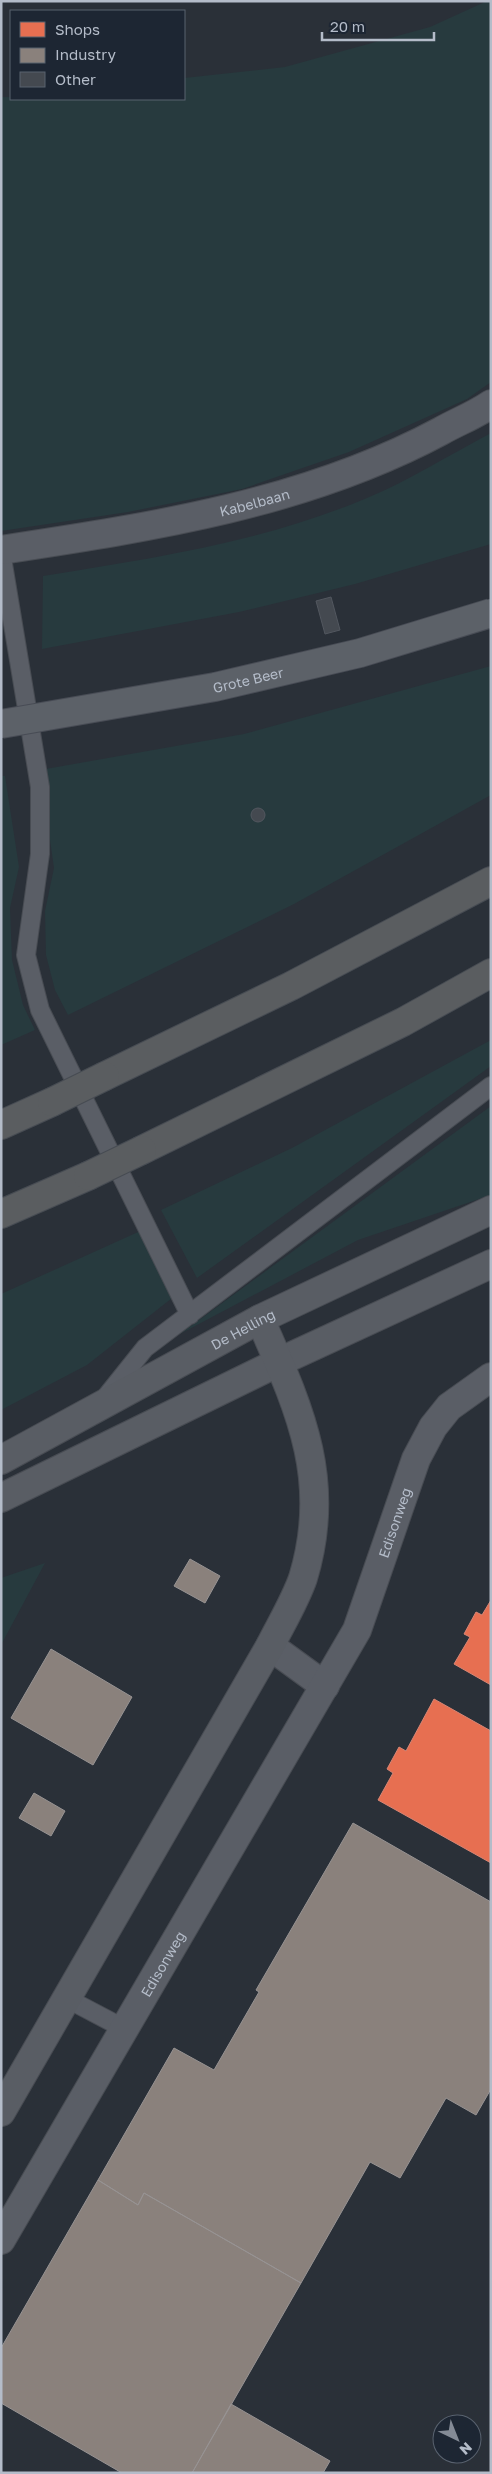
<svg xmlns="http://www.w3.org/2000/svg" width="492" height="2474" font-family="'Golos Text',sans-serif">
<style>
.green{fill:#273a3e}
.shops{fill:#e76f51;stroke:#d88675}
.industry{fill:#8a817c;stroke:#979393}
.building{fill:#444950;stroke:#52575f}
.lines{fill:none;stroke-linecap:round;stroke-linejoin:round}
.lane-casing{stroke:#484c53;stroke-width:20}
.street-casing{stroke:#484c53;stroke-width:30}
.secondary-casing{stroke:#484c53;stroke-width:30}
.highway-casing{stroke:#474c53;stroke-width:30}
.lane{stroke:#5a5e66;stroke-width:18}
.street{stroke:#5a5e66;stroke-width:28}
.secondary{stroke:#595d64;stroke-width:28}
.highway{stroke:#5a5d60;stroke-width:28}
.primary-bridge-casing{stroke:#484c55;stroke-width:30;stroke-linecap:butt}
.highway-bridge-casing{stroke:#474c53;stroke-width:30;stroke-linecap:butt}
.primary-bridge{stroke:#5c6168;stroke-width:28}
.highway-bridge{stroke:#5a5d60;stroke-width:28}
.labels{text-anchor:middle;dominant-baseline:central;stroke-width:5;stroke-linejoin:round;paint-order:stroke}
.street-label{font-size:14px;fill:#b4bcc9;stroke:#1d2633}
</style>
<rect width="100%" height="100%" fill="#2a3038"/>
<path class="green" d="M 487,1 L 491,1 L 491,382 L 467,399 L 349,452 L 242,489 L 128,512 L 1,531 L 1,97 L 184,99 L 184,78 L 285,67 L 430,27 Z
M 491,433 L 491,544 L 355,584 L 239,612 L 42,649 L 43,576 C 153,558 263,542 367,498 C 408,481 451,454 491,433 Z
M 491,666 L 491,795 L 294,904 L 68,1015 L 55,990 L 46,955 L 45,911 L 54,868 L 40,770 L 244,734 Z
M 1,776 L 5,776 L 19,867 L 10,908 L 12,960 L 23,1005 L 35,1030 L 1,1045 Z
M 491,1040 L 491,1066 L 197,1278 L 161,1210 L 292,1148 Z
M 491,1106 L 491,1195 L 358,1240 L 180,1334 Z
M 147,1228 L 181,1291 L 87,1365 L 1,1410 L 1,1294 Z
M 45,1563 L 1,1645 L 1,1578 Z"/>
<path class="shops" d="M 491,1600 L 491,1685 L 454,1664 L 470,1637 L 464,1634 L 476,1612 L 482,1615 Z
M 434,1699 L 491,1731 L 491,1863 L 378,1800 L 393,1773 L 387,1769 L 399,1747 L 406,1751 Z"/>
<path class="industry" d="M 190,1559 L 220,1576 L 205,1603 L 174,1586 Z
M 51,1649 L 132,1697 L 93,1765 L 11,1718 Z
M 34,1793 L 65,1811 L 51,1836 L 19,1818 Z
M 353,1823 L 491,1902 L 491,2089 L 476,2115 L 446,2098 L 400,2178 L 370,2162 L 301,2283 L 144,2193 L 138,2205 L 98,2180 L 174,2048 L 214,2070 L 259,1992 L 256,1990 Z
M 98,2180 L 138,2205 L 144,2193 L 301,2283 L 192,2473 L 122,2473 L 1,2403 L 1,2348 Z
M 231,2404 L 330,2461 L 323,2473 L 192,2473 Z"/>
<path class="building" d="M 331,597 L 340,630 L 325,634 L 316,601 Z
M251 815a7 7 0 1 1 14 0a7 7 0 1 1-14 0Z"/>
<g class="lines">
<defs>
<path id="lane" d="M 1,552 L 40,787 L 40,854 L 26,955 L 40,1010 L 190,1315
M 105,1398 L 145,1348 L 491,1086
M 66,1998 L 123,2028"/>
<g id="street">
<path id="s1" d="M 1,550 C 152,527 305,504 441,431 C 457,422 475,415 491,404"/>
<path d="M 270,1646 L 325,1686"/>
<path id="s2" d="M 1,2240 L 357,1630 L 416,1459 L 433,1427 L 449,1407 L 491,1377"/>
</g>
<g id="secondary">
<path id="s3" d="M 1,1460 L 260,1319 L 491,1210"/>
<path d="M 1,1498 L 279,1362 L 491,1264"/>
<path d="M 1,2112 L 270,1646 C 281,1624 295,1601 303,1578 C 333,1479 299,1408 260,1319"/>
</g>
<path id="highway" d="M 105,1076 L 291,986 L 491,881
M 1,1125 L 52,1102
M 142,1150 L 403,1022 L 491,973
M 1,1214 L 88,1176"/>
</defs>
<use href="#lane" class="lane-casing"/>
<use href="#street" class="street-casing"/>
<use href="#secondary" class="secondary-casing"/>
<use href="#highway" class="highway-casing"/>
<use href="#lane" class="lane"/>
<use href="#street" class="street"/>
<use href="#secondary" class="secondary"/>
<use href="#highway" class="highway"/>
<defs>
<g id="primary-bridge">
<path id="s4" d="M 1,724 L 215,687 L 360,653 L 491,613"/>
</g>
<path id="highway-bridge" d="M 52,1102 L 105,1076
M 88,1176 L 142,1150"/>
</defs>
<use href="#primary-bridge" class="primary-bridge-casing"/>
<use href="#highway-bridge" class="highway-bridge-casing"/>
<use href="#primary-bridge" class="primary-bridge"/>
<use href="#highway-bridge" class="highway-bridge"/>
</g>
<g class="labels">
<g class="street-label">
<text stroke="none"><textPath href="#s1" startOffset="258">Kabelbaan</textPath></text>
<text stroke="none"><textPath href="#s4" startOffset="251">Grote Beer</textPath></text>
<text stroke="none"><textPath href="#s3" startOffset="275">De Helling</textPath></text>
<text stroke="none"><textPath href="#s2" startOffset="820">Edisonweg</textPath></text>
<text stroke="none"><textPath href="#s2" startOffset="320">Edisonweg</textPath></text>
</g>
</g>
<rect width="492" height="2474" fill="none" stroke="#b4bcc9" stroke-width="5"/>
<rect x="10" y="10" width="175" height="90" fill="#1d2633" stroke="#59626f"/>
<rect x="20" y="22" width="25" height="15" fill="#e76f51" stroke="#59626f"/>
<text x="55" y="35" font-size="15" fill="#b4bcc9">Shops</text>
<rect x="20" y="48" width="25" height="15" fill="#8a817c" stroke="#59626f"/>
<text x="55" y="60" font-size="15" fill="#b4bcc9">Industry</text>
<rect x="20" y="72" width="25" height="15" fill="#444950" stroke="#59626f"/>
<text x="55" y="85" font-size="15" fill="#b4bcc9">Other</text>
<g transform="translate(457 2439) rotate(137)"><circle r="24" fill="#1d2633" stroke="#59626f"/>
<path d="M0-4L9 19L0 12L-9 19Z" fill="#848b96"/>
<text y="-8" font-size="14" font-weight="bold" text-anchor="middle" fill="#b4bcc9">N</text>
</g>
<path d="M322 32v8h112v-8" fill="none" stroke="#b4bcc9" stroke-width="2.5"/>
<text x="330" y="32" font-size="15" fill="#b4bcc9" stroke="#1d2633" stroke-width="4" paint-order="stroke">20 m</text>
</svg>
